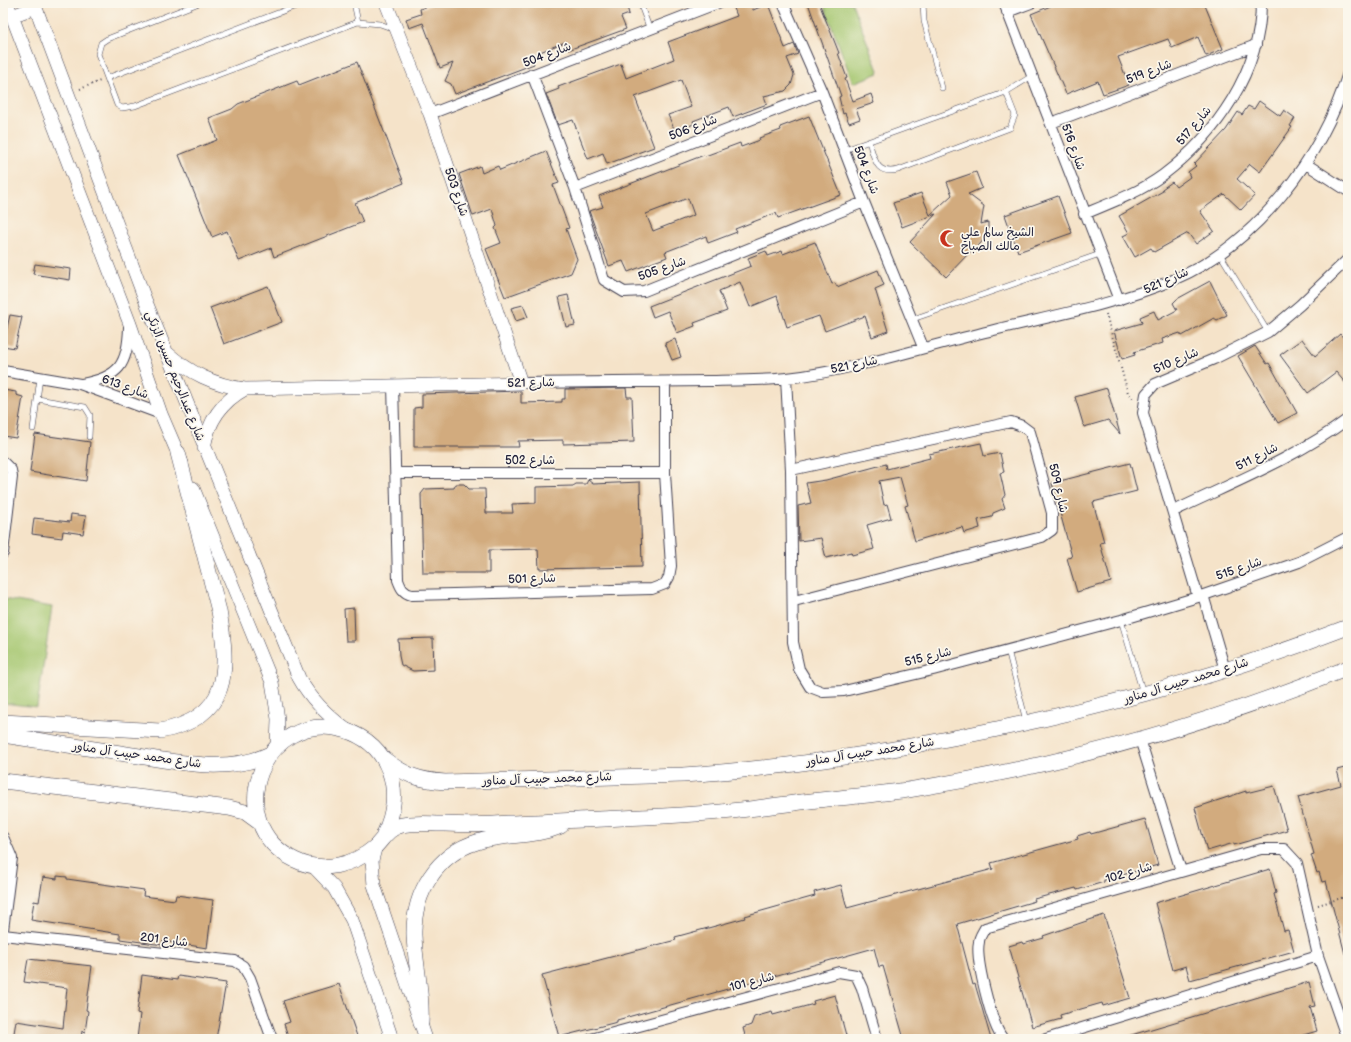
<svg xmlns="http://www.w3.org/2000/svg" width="1351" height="1042" font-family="'Balsamiq Sans','Playpen Sans Arabic',sans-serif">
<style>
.green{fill:#a4c66e;stroke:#637454}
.building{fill:#d2ab7e;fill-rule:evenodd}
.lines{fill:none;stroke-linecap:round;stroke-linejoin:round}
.service-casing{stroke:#423f50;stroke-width:6}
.minor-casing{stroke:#423f50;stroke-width:12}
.tertiary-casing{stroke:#423f50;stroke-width:14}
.secondary-casing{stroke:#423f50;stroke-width:16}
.path{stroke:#423f50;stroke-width:2;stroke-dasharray:1 3;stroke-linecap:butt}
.service{stroke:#fff;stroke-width:5}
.minor{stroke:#fff;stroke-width:10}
.tertiary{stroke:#fff;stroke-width:13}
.secondary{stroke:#fff;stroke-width:15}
.labels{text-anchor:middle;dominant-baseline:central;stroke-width:3.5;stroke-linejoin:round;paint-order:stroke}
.street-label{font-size:12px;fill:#22223b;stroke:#fbf7ec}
.poi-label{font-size:12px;fill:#22223b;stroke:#fbf7ec;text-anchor:start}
</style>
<rect width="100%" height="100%" fill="#fbf7ec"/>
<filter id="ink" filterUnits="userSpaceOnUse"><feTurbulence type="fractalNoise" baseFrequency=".025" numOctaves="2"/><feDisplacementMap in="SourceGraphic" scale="8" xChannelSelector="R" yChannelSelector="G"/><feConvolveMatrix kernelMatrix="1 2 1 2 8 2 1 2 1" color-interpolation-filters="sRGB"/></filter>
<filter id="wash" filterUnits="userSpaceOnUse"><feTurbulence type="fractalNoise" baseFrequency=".012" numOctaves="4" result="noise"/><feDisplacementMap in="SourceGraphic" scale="16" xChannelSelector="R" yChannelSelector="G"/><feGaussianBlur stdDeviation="0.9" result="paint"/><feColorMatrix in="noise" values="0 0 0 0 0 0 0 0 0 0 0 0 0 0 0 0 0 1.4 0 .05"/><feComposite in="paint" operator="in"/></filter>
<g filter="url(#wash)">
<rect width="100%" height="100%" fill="#f5e3c9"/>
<path class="green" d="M 823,3 L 852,3 L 879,73 L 853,83 Z
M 3,599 L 52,607 L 37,707 L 3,703 Z"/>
<g id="blocks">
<path class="building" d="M 436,3 L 626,3 L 629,14 L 621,17 L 626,29 L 568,50 L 565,42 L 530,56 L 534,64 L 455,94 L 451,84 L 445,81 L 453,63 L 440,68 L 423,23 L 409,28 L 406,19 L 421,14 L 420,9 Z
M 732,3 L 751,3 L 753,10 L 768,4 L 785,48 L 794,44 L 798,54 L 787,58 L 794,75 L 791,85 L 785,91 L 764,96 L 767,104 L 733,117 L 729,107 L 693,121 L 694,124 L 675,131 L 668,115 L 691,107 L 681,80 L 635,97 L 654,147 L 607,164 L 603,153 L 588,159 L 573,120 L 558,125 L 546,94 L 559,89 L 558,87 L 621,64 L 626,78 L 674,59 L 668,42 L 737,16 Z
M 808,3 L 819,3 L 839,53 L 838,53 L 847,78 L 845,79 L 853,101 L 871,94 L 874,103 L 856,109 L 860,119 L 849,123 L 845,113 L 843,114 L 839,97 L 841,96 Z
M 1058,3 L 1204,3 L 1223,49 L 1206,56 L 1198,37 L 1172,48 L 1168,39 L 1118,57 L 1129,85 L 1103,94 L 1098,81 L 1066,94 L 1031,14 Z
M 357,62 L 404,183 L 355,203 L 363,222 L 274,257 L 271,248 L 239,261 L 227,231 L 212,237 L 179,155 L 217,140 L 209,118 L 232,109 L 238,104 L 297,81 L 299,85 Z
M 1259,101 L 1280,116 L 1284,110 L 1295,118 L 1290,126 L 1292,127 L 1260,172 L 1250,164 L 1237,179 L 1255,195 L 1241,210 L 1224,194 L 1200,211 L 1214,231 L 1196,244 L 1188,233 L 1154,252 L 1151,248 L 1135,257 L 1123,236 L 1129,233 L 1119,216 L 1163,191 L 1162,189 L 1172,182 L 1176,187 L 1190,177 L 1188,172 L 1196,166 L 1194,164 L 1226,130 L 1238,112 L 1242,115 L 1248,106 L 1254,109 Z
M 809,116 L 841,195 L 778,218 L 776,213 L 735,229 L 737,232 L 708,243 L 706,236 L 665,252 L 667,257 L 628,272 L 623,261 L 609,266 L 589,211 L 603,207 L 599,196 L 704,155 L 705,156 L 740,143 L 741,147 L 760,140 L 759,138 L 781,130 L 780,127 ZM 688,198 L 694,215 L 653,231 L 646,214 Z
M 546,151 L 559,183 L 553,185 L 569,228 L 566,229 L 577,259 L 571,273 L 505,297 L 486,249 L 501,243 L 495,228 L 497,226 L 492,209 L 473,216 L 459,174 L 480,166 L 482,173 L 498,166 L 500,170 Z
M 976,172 L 982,188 L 968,194 L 984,206 L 981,224 L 988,222 L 988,231 L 986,237 L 973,252 L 970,252 L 946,277 L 910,242 L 936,214 L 902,227 L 893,203 L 921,193 L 930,215 L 952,195 L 947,182 Z
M 1058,196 L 1072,233 L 1018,252 L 1005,215 Z
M 815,242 L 832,284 L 835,283 L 837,287 L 878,270 L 884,285 L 875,289 L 888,331 L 872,337 L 865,316 L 825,331 L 819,316 L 787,327 L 777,296 L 750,307 L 740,282 L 719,291 L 727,311 L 694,323 L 695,326 L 677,333 L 668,311 L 653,317 L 649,306 L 751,266 L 748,258 L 766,251 L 768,256 L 782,251 L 783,254 Z
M 35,264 L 71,269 L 70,280 L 33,274 Z
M 1210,281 L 1227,315 L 1217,320 L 1214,318 L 1182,336 L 1180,333 L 1162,339 L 1163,343 L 1134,352 L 1135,355 L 1122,359 L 1114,331 L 1142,323 L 1140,317 L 1154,311 L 1158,320 L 1177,310 L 1173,303 L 1177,299 Z
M 268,286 L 282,322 L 224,344 L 210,308 Z
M 568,295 L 575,325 L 566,327 L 559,297 Z
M 523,305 L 528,317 L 516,321 L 511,308 Z
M 10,315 L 22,317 L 15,348 L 3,346 L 3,332 L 6,332 Z
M 1340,334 L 1348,343 L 1348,386 L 1336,372 L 1308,393 L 1280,355 L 1302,339 L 1315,356 Z
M 675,339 L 681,357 L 672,360 L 665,343 Z
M 1255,346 L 1267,364 L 1269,363 L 1297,413 L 1278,423 L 1238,356 Z
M 626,388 L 627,397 L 632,397 L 634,442 L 563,444 L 563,440 L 518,441 L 519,447 L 414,447 L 414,408 L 422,407 L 422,394 L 521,391 L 521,403 L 562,402 L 562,399 L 565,399 L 565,389 Z
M 1107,388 L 1120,434 L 1108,420 L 1084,427 L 1075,397 Z
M 3,390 L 16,392 L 16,395 L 23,397 L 16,438 L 3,436 Z
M 35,434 L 90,442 L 86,481 L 30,472 Z
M 981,443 L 984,456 L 1000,453 L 1004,472 L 1000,473 L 1005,495 L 1002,499 L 1005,508 L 993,513 L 992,517 L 978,520 L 980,528 L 964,533 L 962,527 L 915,541 L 905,506 L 908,505 L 900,477 L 879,481 L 884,505 L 887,504 L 891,518 L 867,525 L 874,549 L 852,555 L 851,552 L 826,558 L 821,538 L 799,541 L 798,506 L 811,503 L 806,483 L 826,480 L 886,464 L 887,469 L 930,458 L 929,454 Z
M 1130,463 L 1137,491 L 1093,502 L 1104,542 L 1100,543 L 1111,582 L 1077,592 L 1067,558 L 1072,557 L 1052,483 Z
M 588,480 L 593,484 L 640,482 L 642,567 L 539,569 L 538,549 L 489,550 L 489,573 L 423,573 L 421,494 L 425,489 L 454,488 L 456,484 L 464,484 L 469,489 L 485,489 L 486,513 L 513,513 L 512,504 L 536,503 L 536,487 L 573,486 L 576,484 L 586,484 Z
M 71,514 L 86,516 L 83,534 L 63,531 L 62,538 L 32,534 L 34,518 L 70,522 Z
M 354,608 L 355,641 L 346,641 L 344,609 Z
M 433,638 L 434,670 L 413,671 L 401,665 L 399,656 L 398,639 Z
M 1348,767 L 1348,953 L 1345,954 L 1326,881 L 1322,882 L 1319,872 L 1317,873 L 1311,855 L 1314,854 L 1298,797 L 1341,785 L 1337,770 Z
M 1274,786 L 1287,830 L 1234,845 L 1234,843 L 1207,851 L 1195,808 L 1246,791 L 1246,793 Z
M 1145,819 L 1158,865 L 1104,880 L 1104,882 L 1077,890 L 1076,888 L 1034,899 L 1035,901 L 957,924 L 973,985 L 975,984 L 991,1039 L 904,1039 L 883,966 L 879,967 L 874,948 L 617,1020 L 617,1022 L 559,1037 L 542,975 L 676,940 L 675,937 L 745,918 L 744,916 L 815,896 L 814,892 L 841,885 L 847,908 L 993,869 L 991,863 L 1078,839 L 1077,836 L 1090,832 L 1091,834 Z
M 1270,869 L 1276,893 L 1274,894 L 1284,931 L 1288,930 L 1294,951 L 1190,980 L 1186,966 L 1173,970 L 1155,903 Z
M 57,876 L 67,877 L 67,879 L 144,890 L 143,896 L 175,900 L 176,895 L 213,900 L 207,948 L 163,941 L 163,945 L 120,939 L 120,934 L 31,920 L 34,901 L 39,902 L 43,877 L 57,879 Z
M 1104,915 L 1130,998 L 1103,1006 L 1102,1003 L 1060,1015 L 1061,1019 L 1032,1027 L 1009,946 L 1022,942 L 1023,944 L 1044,938 L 1043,936 Z
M 28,959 L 92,966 L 86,1010 L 88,1011 L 85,1032 L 82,1031 L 81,1039 L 13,1039 L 16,1021 L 63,1028 L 67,988 L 24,982 Z
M 142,975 L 177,980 L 178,976 L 226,983 L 216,1039 L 137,1039 L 140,1014 L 137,1013 Z
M 1309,982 L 1315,1006 L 1310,1007 L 1317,1031 L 1290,1039 L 1128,1039 L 1128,1036 Z
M 339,984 L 358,1039 L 289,1039 L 284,1024 L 290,1022 L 283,1001 Z
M 835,995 L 847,1039 L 746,1039 L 743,1028 L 751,1025 L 754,1017 L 772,1012 L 773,1015 L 814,1004 L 813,1001 Z"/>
</g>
</g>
<g filter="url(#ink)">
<use href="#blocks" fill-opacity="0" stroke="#423f50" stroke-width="1"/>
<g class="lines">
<defs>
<path id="service" d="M 199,3 L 107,39 L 101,43 L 98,54 L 117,105 L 122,108 L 135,106 L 358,22 L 380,24 L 394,29
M 354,3 L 358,22
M 640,3 L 650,30
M 923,3 L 924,21 L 942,88
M 107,78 L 304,3
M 869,142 C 875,159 875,175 898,170 L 1010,128 L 1015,115 L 1006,92
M 845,150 L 1006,92 L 1032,76
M 1220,254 L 1268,332
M 913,319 L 1100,254
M 38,399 L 85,407 L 90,415 L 89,437
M 33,429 L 40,378
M 1121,620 L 1143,693
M 1008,650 L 1026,721"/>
<path id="minor" d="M 783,3 L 822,92 L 864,202 L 923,347
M 1004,3 L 1119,300
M 1007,12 L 1031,3
M 532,74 L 575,188 L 604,280 L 624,292 L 644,291 L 864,202
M 430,114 L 718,3
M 1051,123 L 1256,45
M 1306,164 L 1348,191
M 575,188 L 822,92
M 1084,214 C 1111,203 1140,192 1163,175 C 1216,135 1261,71 1261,3
M 3,371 L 80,384 L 161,414
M 786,378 L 791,470 L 793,642 L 799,669 L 810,687 L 823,692 L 844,691 L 933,670 L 1121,620 L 1198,597 L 1299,562 L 1348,537
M 521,383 C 585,382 648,382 711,381 C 736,380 762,381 787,378 C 856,370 923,347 990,331 C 1051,316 1114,305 1173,280 C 1256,245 1322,158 1348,73
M 82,384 C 119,377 128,365 129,327
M 393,385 L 398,580 C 401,588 403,593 412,595 L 652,589 L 665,584 L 669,577 L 671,566 L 665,473 L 665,382
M 3,462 L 11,470 L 12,477 L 3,553
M 791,470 L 1011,422 L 1022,426 L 1030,432 L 1052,513 L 1052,530 L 1042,537 L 794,601
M 396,473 L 665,473
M 1174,511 C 1232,483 1296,458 1348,419
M 1203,595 L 1225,670
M 1198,597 L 1143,413 L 1146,394 L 1155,384 L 1214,359 L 1268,332 L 1300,305 L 1348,259
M 1140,739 L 1181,871
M 3,837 L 12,858 L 3,930
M 3,935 L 235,961 L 243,966 L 250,978 L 272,1039
M 591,1039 L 839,972 L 856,975 L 862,988 L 877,1039
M 1003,1039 C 992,1026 975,959 979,942 C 979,937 983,932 985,928 L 1261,849 L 1284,849 L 1297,863 L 1318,956 L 1347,1039
M 1046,1039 L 1318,956"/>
<path id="tertiary" d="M 7,3 L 130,324 L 161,414 L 182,463
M 34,3 L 146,302 L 299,678 C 311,700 328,716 348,731
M 12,16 L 36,7
M 166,352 C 190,373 214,385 245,389 L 521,383 L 430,114 L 386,3
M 204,448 C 208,422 221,402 245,389
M 193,488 L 272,682 L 278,719 L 277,747
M 376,845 L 372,860 L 374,885 L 426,1039
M 313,866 L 334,888 L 352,920 L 392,1039"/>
<path id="secondary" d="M 3,722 L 160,731 C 231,718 229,670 219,611 L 178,453
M 3,735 C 42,741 81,747 120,753 C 168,760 224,776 270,754
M 384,759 C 405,775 418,780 445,782 L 683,775 C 776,769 867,755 958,737 C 1091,711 1222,676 1348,627
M 3,781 L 229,808 L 245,812 L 260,823
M 384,834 C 405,793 391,744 344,730 C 263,707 219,823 295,860 C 321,873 353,866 375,847 C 385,837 387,829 402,825 C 416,822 431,824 445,824 C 466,825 487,825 509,823 C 576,820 642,818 709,813 C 740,811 771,806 801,802 C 837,798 872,795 908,790 C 1058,766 1207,725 1348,668
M 421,1023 C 423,993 415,965 414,935 C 413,893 437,854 477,842 C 505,833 534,838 561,826"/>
</defs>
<use href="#service" class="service-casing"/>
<use href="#minor" class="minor-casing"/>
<use href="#tertiary" class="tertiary-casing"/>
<use href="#secondary" class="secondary-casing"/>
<path class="path" d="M 80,89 L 100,81
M 1106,314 L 1128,393 L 1134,400
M 1318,905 L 1348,896"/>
<use href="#service" class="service"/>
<use href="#minor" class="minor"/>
<use href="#tertiary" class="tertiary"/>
<use href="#secondary" class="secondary"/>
</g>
</g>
<defs>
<symbol id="mosque-bare" viewBox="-9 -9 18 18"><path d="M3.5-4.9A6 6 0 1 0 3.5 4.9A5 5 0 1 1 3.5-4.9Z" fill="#c8321e" stroke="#fbf7ec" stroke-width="2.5" paint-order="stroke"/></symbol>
</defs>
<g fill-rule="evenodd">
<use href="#mosque-bare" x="936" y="226" width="25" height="25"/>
</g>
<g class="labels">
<g class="street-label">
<text transform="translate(547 55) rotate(-21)">شارع 504</text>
<text transform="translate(1149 72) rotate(-21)">شارع 519</text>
<text transform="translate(1194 126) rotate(-50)">شارع 517</text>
<text transform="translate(693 128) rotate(-21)">شارع 506</text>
<text transform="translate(1073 147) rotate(70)">شارع 516</text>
<text transform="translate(866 170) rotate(69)">شارع 504</text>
<text transform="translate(456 192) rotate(71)">شارع 503</text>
<text transform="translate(662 269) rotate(-20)">شارع 505</text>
<text transform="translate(1166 281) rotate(-24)">شارع 521</text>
<text transform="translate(1176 361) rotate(-23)">شارع 510</text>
<text transform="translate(854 365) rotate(-12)">شارع 521</text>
<text transform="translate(175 376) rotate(68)">شارع عبدالرحيم حسين الزنكي</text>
<text transform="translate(531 383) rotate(-1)">شارع 521</text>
<text transform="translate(125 387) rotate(20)">شارع 613</text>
<text transform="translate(1257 457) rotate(-27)">شارع 511</text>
<text x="530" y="460">شارع 502</text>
<text transform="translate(1058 488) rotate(77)">شارع 509</text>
<text transform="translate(1239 569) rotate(-19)">شارع 515</text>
<text transform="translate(532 579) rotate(-2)">شارع 501</text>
<text transform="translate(928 657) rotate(-14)">شارع 515</text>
<text transform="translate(1186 681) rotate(-17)">شارع محمد حبيب آل مناور</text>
<text transform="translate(870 752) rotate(-9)">شارع محمد حبيب آل مناور</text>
<text transform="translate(137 755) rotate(8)">شارع محمد حبيب آل مناور</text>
<text transform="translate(547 779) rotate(-2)">شارع محمد حبيب آل مناور</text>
<text transform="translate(1129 873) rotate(-16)">شارع 102</text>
<text transform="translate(164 940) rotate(7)">شارع 201</text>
<text transform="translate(752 982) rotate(-15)">شارع 101</text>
</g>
<g class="poi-label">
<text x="961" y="232">الشيخ سالم علي<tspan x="961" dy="14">مالك الصباح</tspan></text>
</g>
</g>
<rect width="1351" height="1042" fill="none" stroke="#fbf7ec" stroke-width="16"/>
</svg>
